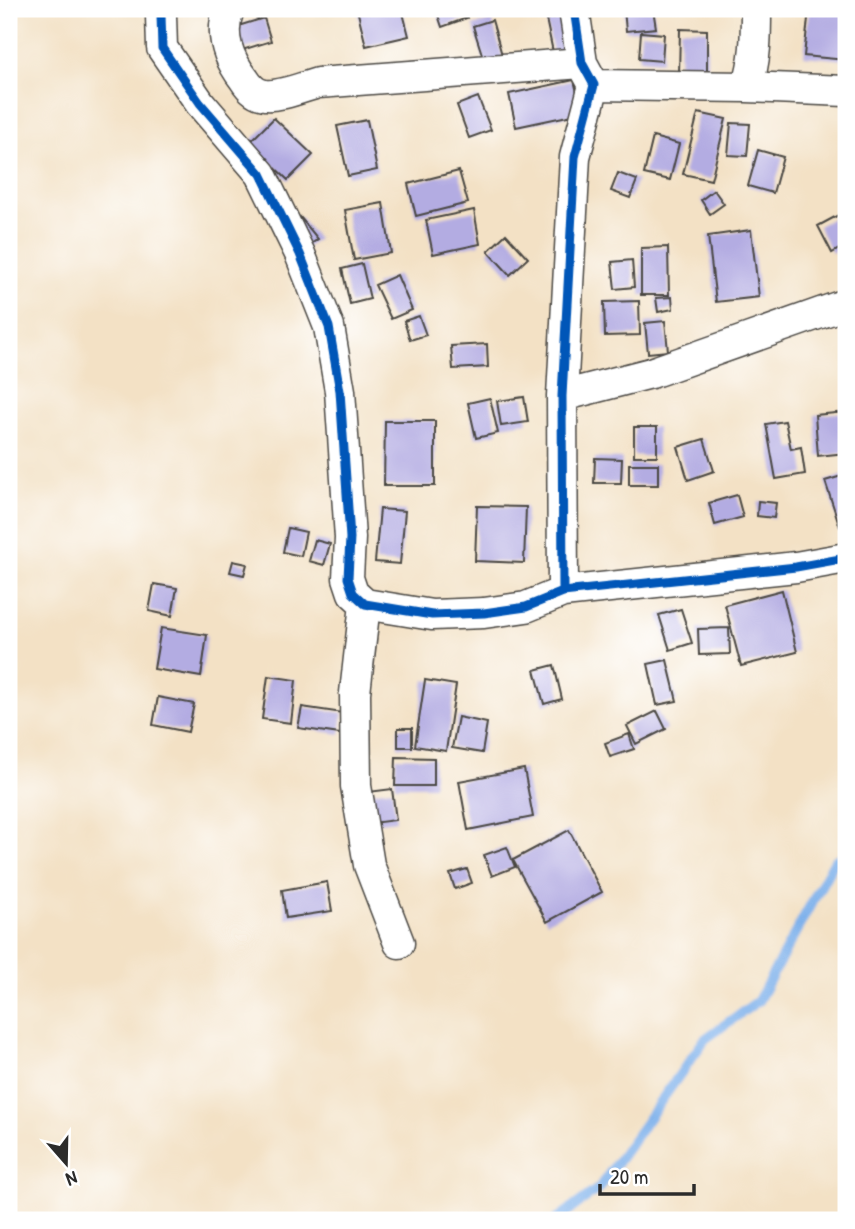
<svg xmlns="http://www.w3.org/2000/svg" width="855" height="1229" font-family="'Patrick Hand',sans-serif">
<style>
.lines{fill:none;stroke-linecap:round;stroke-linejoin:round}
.stream{stroke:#7eb1eb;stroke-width:10}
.building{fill:#b3ace2}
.minor-casing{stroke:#494642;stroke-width:33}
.minor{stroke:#fff;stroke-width:30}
.cycleway-casing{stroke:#fff;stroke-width:13}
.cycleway{stroke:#0057b8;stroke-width:9}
</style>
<rect width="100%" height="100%" fill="#fff"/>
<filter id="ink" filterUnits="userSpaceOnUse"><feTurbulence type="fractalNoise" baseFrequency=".0143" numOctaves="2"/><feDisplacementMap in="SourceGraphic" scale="14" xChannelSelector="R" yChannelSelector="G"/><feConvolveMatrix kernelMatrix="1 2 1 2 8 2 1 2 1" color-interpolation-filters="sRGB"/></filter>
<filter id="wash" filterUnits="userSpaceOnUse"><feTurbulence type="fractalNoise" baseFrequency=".00686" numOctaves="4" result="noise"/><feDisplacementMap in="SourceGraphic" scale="28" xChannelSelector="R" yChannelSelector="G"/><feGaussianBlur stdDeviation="1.57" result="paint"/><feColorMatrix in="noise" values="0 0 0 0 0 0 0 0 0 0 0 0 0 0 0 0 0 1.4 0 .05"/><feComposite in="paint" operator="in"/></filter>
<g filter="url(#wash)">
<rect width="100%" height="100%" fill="#f3e1c5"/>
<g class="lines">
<path class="stream" d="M 556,1220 L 599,1188 L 705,1039 L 758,1001 L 835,860 L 846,855"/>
</g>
<g id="blocks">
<path class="building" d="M 357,9 L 402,9 L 409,36 L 366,46 Z
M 436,9 L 464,9 L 467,18 L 442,27 Z
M 624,9 L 653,9 L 656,28 L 626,31 Z
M 809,9 L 846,9 L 846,60 L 804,56 Z
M 564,15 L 571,49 L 553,52 L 546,19 Z
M 264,18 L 271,41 L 242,50 L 235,27 Z
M 492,20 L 504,62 L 486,67 L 473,26 Z
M 680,29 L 707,30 L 707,75 L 679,75 Z
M 641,32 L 664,34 L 662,61 L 639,59 Z
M 574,80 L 582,113 L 516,127 L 509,94 Z
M 478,97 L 491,130 L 469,138 L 457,105 Z
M 698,113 L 726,119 L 711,180 L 683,174 Z
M 274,118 L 313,155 L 288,180 L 249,143 Z
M 367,120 L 377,170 L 348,176 L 337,126 Z
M 731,123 L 750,124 L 747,156 L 728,155 Z
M 653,137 L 679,144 L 670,180 L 644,174 Z
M 758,150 L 783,157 L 773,193 L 748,186 Z
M 459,171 L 468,203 L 416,216 L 408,184 Z
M 618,173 L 637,180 L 630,198 L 611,191 Z
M 714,190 L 724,204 L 710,214 L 701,200 Z
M 383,203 L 391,253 L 354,260 L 345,210 Z
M 474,210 L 480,244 L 433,254 L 426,220 Z
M 846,211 L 846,245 L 832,253 L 818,226 Z
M 300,217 L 318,239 L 307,247 L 289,226 Z
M 751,230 L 759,297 L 716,302 L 708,236 Z
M 506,234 L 528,258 L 510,275 L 488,251 Z
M 668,247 L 669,295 L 641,295 L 641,248 Z
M 632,260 L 634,287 L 615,289 L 612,262 Z
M 362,264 L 370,299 L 350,304 L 342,269 Z
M 397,275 L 412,310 L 391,319 L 375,285 Z
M 672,297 L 673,309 L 658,312 L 656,298 Z
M 639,301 L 640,335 L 605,336 L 604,302 Z
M 419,316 L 426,335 L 410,340 L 404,321 Z
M 665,321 L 668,351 L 648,353 L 645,323 Z
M 487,344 L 488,367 L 453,369 L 451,346 Z
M 524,397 L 528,422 L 501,426 L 497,401 Z
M 490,398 L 498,433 L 476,438 L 468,403 Z
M 846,412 L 846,453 L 818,456 L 815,415 Z
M 385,421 L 435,421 L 435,486 L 384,486 Z
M 785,421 L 791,449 L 801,447 L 805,474 L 776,479 L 766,424 Z
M 634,427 L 657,427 L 657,456 L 634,456 Z
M 704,439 L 714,471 L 688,480 L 678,447 Z
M 595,458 L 622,459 L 621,483 L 594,483 Z
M 629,464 L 658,464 L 658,485 L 629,485 Z
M 845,475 L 846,479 L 846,525 L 840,527 L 825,481 Z
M 737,495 L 743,517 L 715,525 L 709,503 Z
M 758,501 L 776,503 L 774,518 L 757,516 Z
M 477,506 L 526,507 L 524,563 L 475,561 Z
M 380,509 L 405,511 L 400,564 L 375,562 Z
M 288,528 L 306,532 L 301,556 L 283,552 Z
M 315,540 L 330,544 L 324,565 L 309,561 Z
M 233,561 L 247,564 L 244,575 L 230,572 Z
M 154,584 L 177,588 L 172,616 L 149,611 Z
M 782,590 L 797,652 L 741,666 L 725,605 Z
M 681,609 L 692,643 L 670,650 L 659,615 Z
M 161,628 L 207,635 L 201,677 L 154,669 Z
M 729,628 L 730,654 L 699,655 L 698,629 Z
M 667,660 L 677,701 L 657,705 L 648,664 Z
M 554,665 L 562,699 L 544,704 L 535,670 Z
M 268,676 L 296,680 L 291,723 L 262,719 Z
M 425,680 L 456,685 L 446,751 L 415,746 Z
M 158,697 L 194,704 L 188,732 L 153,725 Z
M 302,707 L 343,713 L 340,734 L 298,728 Z
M 657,711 L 666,729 L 636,744 L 627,726 Z
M 458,717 L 487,723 L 482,753 L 452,748 Z
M 398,728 L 412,728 L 412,747 L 398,747 Z
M 629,734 L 634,749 L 610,757 L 605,743 Z
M 396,757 L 434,758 L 434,786 L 395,786 Z
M 524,769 L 533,817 L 468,830 L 459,781 Z
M 392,789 L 396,820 L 372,823 L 368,792 Z
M 569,830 L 602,892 L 547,922 L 513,860 Z
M 507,847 L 515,867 L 492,876 L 484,855 Z
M 467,869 L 472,883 L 455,889 L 450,874 Z
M 327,882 L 332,911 L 286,918 L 282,890 Z"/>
</g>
</g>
<g filter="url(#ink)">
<use href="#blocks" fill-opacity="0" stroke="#494642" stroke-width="2"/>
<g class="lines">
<defs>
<path id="minor" d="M 162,9 L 161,15 L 162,48 L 200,103 L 261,174 L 300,254 L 329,327 L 340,391 L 350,538 L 348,578 L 353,593 L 365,604 L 432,615 L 484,613 L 526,607 L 563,592 L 796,567 L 846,558
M 229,9 C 219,35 228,58 244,79 C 249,87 255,94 265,95 C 280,97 303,87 318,83 L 582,63
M 594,85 L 747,87 L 846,91
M 747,87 C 756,61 756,36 756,9
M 562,396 L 651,373 L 846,304
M 563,592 L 562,396 L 575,157 L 594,85 L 582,63 L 574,9
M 365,604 L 355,693 L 356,786 L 369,865 L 399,943"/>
</defs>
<use href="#minor" class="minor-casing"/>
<use href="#minor" class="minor"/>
<defs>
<path id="cycleway" d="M 162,9 L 161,15 L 162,48 L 200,103 L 261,174 L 300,254 L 329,327 L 340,391 L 350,538 L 348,578 L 353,593 L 365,604 L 432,615 L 484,613 L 526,607 L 563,592 L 796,567 L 846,558
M 563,592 L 562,396 L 575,157 L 594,85 L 582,63 L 574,9"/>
</defs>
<use href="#cycleway" class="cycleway-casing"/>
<use href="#cycleway" class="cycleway"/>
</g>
</g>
<rect width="855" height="1229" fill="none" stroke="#fff" stroke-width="35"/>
<g transform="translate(66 1163) rotate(160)" stroke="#ffffff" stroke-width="5" paint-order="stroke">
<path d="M0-5L12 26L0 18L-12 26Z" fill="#2b2b2b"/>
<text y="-10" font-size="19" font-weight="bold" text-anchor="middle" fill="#2b2b2b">N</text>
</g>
<path d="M600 1184v10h94v-10" fill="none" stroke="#2b2b2b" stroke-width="3.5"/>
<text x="610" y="1184" font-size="21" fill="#2b2b2b" stroke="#ffffff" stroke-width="5" paint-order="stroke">20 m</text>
</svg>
